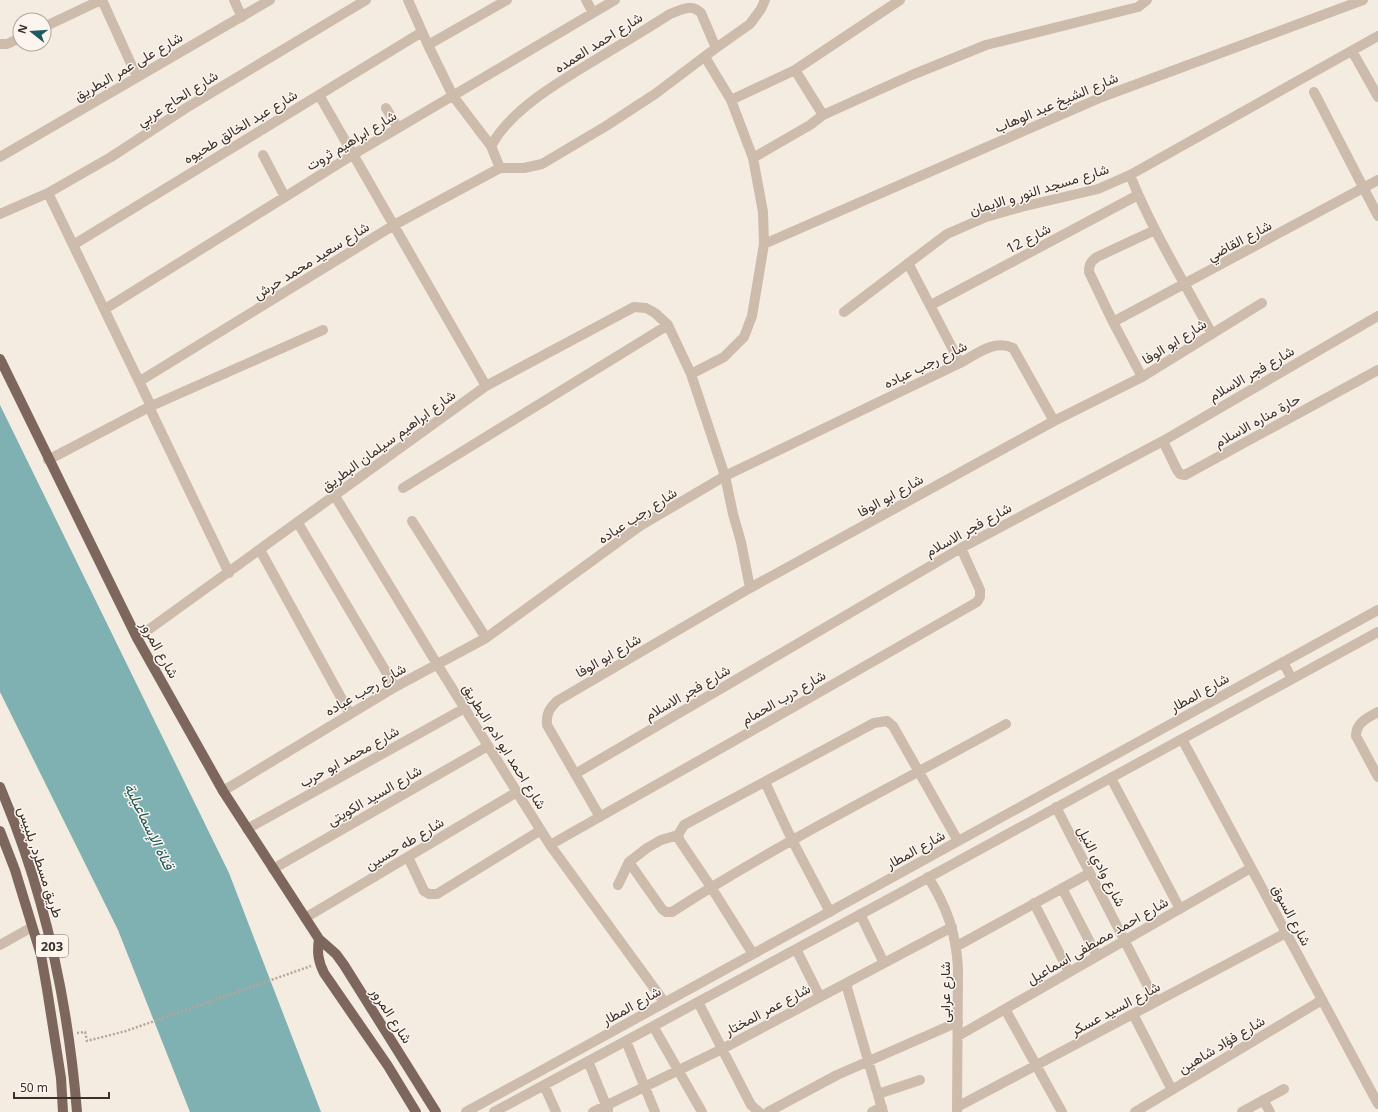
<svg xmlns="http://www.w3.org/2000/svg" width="1378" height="1112" font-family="'Noto Sans',Vazirmatn,sans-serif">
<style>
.water{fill:#7fb0b2}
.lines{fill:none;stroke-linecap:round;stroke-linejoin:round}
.path{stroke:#b9a596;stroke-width:2.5;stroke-dasharray:2 2;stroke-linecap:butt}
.minor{stroke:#cdbbac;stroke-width:10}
.major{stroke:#7d675c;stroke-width:10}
.labels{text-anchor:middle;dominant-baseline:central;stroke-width:3;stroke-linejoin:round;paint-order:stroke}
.shield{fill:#fbf5ee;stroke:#756b66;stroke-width:1}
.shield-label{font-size:13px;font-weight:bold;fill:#3b302b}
.street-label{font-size:14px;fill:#3b302b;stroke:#fbf5ee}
.water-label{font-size:15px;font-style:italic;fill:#1f5a5e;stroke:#fbf5ee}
</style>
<rect width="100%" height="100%" fill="#f4ebe1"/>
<path class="water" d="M 0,405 L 229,873 L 321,1112 L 190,1112 L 118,930 L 0,692 Z"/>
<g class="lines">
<path class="path" d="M 77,1033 L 85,1032 L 87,1041 L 126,1031 L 311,966"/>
<path class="minor" d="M 102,0 L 137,77
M 234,0 L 242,17
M 408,0 L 428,45 L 453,96 L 491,146 L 500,168
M 586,0 L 593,13
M 44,27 L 101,0
M 0,44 L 7,44 L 20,38
M 428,45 L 507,0
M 1352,51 L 1378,97
M 795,70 L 823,115
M 1314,92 L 1378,216
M 319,95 L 486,386
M 731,100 L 795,70 L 900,0
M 386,108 L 398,128
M 491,146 C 511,109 559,82 595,60 C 620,45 645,30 670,14 C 681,10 691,3 701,13 L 716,48
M 263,155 L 285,197
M 0,157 L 270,0
M 753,158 L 810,125 L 823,115 L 912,75 L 986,45 L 1138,7 L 1147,0
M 1130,175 C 1152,230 1184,282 1212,334
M 48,193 L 150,404 L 149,407 L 48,460
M 0,214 L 48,193 L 111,157 L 186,108 L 366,0
M 764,244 L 1102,97 L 1363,0
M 73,245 L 422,32
M 908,263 L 960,363
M 931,305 L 1138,195
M 105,309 L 354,154 L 615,0
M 844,312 L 947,234 L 986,217 L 1021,207 L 1098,189 L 1130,175 L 1378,36
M 1113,322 L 1378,180
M 691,374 L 724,357 L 744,337 L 752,316 L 764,244 L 763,212 L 753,158 L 731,100 L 705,57
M 1142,377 L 1113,322 L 1089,272 C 1089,264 1091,261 1097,257 L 1155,230
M 140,381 L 394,225 L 500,168 L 524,168 L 542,164 L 606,126 L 655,94 L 716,48 L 750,24 L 761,9 L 765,0
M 1163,441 L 1177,470 L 1180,474 L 1185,475 L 1378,370
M 403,488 L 668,325
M 335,496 L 437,664 L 550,845 L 665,1003
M 412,521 L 486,638
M 298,523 L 395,687
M 260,550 L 350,714
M 229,573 L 149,407 L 323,330
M 137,638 L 486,386 L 634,307 L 646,308 L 655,313 L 668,325 L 691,374 L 725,476 L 733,514 L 741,542 L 750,588
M 1283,662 L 1292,679
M 1378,712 C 1368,718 1356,722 1356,736 L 1378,777
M 1182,739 L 1378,1104
M 575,774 L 961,548 L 1163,441 L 1378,316
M 1111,778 L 1180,909
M 765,782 L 792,840 L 830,912
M 223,791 L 395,687 L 486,638 L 640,526 L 725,476 L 960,363 C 977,354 994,339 1013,348 L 1054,421
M 1056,807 L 1156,1002
M 600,817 L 547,725 C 546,714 549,709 557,701 L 750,588 L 1054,421 L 1142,377 L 1262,303
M 247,829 L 465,708
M 550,845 L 755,729 L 977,602 L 980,597 L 980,590 L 961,548
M 408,857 L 424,891 L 429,894 L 437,894 L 541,830
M 629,862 L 662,909 L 666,912 L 672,912 C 779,843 894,786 1006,724
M 273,869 L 488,746
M 928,877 C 947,907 956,933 958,968 L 957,1112
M 618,885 L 629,862 L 647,848 L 661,840 L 678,835
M 1062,888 L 1097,956
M 1034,903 L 1069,972
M 860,914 L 884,963
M 305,918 L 517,792
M 0,945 L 32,927
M 957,946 L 1090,873
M 796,949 L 820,997
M 753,954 L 711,887 L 680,841 L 678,835 L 684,825 L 874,723 L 887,721 L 893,726 L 958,841
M 846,984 L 883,1112
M 698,1002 L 751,1105 L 759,1112
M 1005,1009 L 1062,1112
M 1133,1014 L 1172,1090
M 653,1026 L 702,1112
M 958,1036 L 1251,868
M 626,1041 L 655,1112
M 588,1061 L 608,1110
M 544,1085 L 556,1112
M 878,1094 L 920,1080
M 1263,1100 L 1270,1112
M 957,1107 L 1286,933
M 466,1112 L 1378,610
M 494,1112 L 900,893 L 1378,632
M 593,1112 L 722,1049 L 952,927
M 768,1112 L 837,1075 L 958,1022
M 872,1112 L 882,1107
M 1135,1112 L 1322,1000
M 1242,1112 L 1284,1089"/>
<path class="major" d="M 0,359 L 137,638 L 223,791 L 319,939 L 336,954 L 344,965 L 436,1112
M 0,787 C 44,890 68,1001 77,1112
M 0,831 L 15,870 L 41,955 L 47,989 L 61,1078 L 63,1112
M 319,939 C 317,952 318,961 324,973 L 388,1066 L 416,1112"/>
</g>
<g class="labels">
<rect class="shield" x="36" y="935" width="32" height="22" rx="3"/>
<g class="shield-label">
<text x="52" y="946">203</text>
</g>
<g class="street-label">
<text transform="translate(598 42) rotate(-32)">شارع احمد العمده</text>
<text transform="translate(128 66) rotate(-30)">شارع على عمر البطريق</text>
<text transform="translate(177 98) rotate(-32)">شارع الحاج عربي</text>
<text transform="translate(1056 102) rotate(-23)">شارع الشيخ عبد الوهاب</text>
<text transform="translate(240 126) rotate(-31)">شارع عبد الخالق طحيوه</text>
<text transform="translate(351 140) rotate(-31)">شارع ابراهيم ثروت</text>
<text transform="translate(1039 189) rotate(-17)">شارع مسجد النور و الايمان</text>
<text transform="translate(1028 238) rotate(-28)">شارع 12</text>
<text transform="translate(1239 240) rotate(-28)">شارع القاضي</text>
<text transform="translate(311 260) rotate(-32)">شارع سعيد محمد حرش</text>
<text transform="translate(1174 341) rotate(-32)">شارع ابو الوفا</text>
<text transform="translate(925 364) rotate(-26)">شارع رجب عباده</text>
<text transform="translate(1251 373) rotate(-30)">شارع فجر الاسلام</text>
<text transform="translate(1257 420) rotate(-29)">حارة مناره الاسلام</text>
<text transform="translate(388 440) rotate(-36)">شارع ابراهيم سيلمان البطريق</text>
<text transform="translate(890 495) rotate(-29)">شارع ابو الوفا</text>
<text transform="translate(637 515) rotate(-33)">شارع رجب عباده</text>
<text transform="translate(968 529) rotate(-29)">شارع فجر الاسلام</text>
<text transform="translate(160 649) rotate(61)">شارع المرور</text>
<text transform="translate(608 655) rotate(-30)">شارع ابو الوفا</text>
<text transform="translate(365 689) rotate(-30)">شارع رجب عباده</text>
<text transform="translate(687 692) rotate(-30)">شارع فجر الاسلام</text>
<text transform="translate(1199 692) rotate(-29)">شارع المطار</text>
<text transform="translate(783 697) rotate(-30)">شارع درب الحمام</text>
<text transform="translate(505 746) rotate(58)">شارع احمد ابو ادم البطريق</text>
<text transform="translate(349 756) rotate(-29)">شارع محمد ابو حرب</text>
<text transform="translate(374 795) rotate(-30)">شارع السيد الكويتى</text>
<text transform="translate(404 843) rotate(-31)">شارع طه حسين</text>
<text transform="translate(915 849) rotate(-29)">شارع المطار</text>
<text transform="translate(41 862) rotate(72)">طريق مسطرد, بلبيس</text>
<text transform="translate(1102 866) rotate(63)">شارع وادي النيل</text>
<text transform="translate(1292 915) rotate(62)">شارع السوق</text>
<text transform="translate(1097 940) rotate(-30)">شارع احمد مصطفى اسماعيل</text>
<text transform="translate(944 992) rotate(-90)">شارع عرابى</text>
<text transform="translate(631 1005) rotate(-29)">شارع المطار</text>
<text transform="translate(1115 1008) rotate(-28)">شارع السيد عسكر</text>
<text transform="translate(767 1009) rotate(-28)">شارع عمر المختار</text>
<text transform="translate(392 1015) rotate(57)">شارع المرور</text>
<text transform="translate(1221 1044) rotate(-31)">شارع فؤاد شاهين</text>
</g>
<g class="water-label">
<text transform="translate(150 826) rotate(64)">قناة الإسماعيلية</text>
</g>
</g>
<g transform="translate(32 32) rotate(287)"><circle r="19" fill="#fbf5ee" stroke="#aea6a0"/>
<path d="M0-3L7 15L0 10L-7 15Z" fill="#1f5a5e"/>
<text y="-6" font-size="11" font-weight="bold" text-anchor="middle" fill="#3b302b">N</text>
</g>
<path d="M14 1092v6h95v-6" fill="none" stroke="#3b302b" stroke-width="2"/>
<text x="20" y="1092" font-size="12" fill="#3b302b" stroke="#fbf5ee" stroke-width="3" paint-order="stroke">50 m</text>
</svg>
